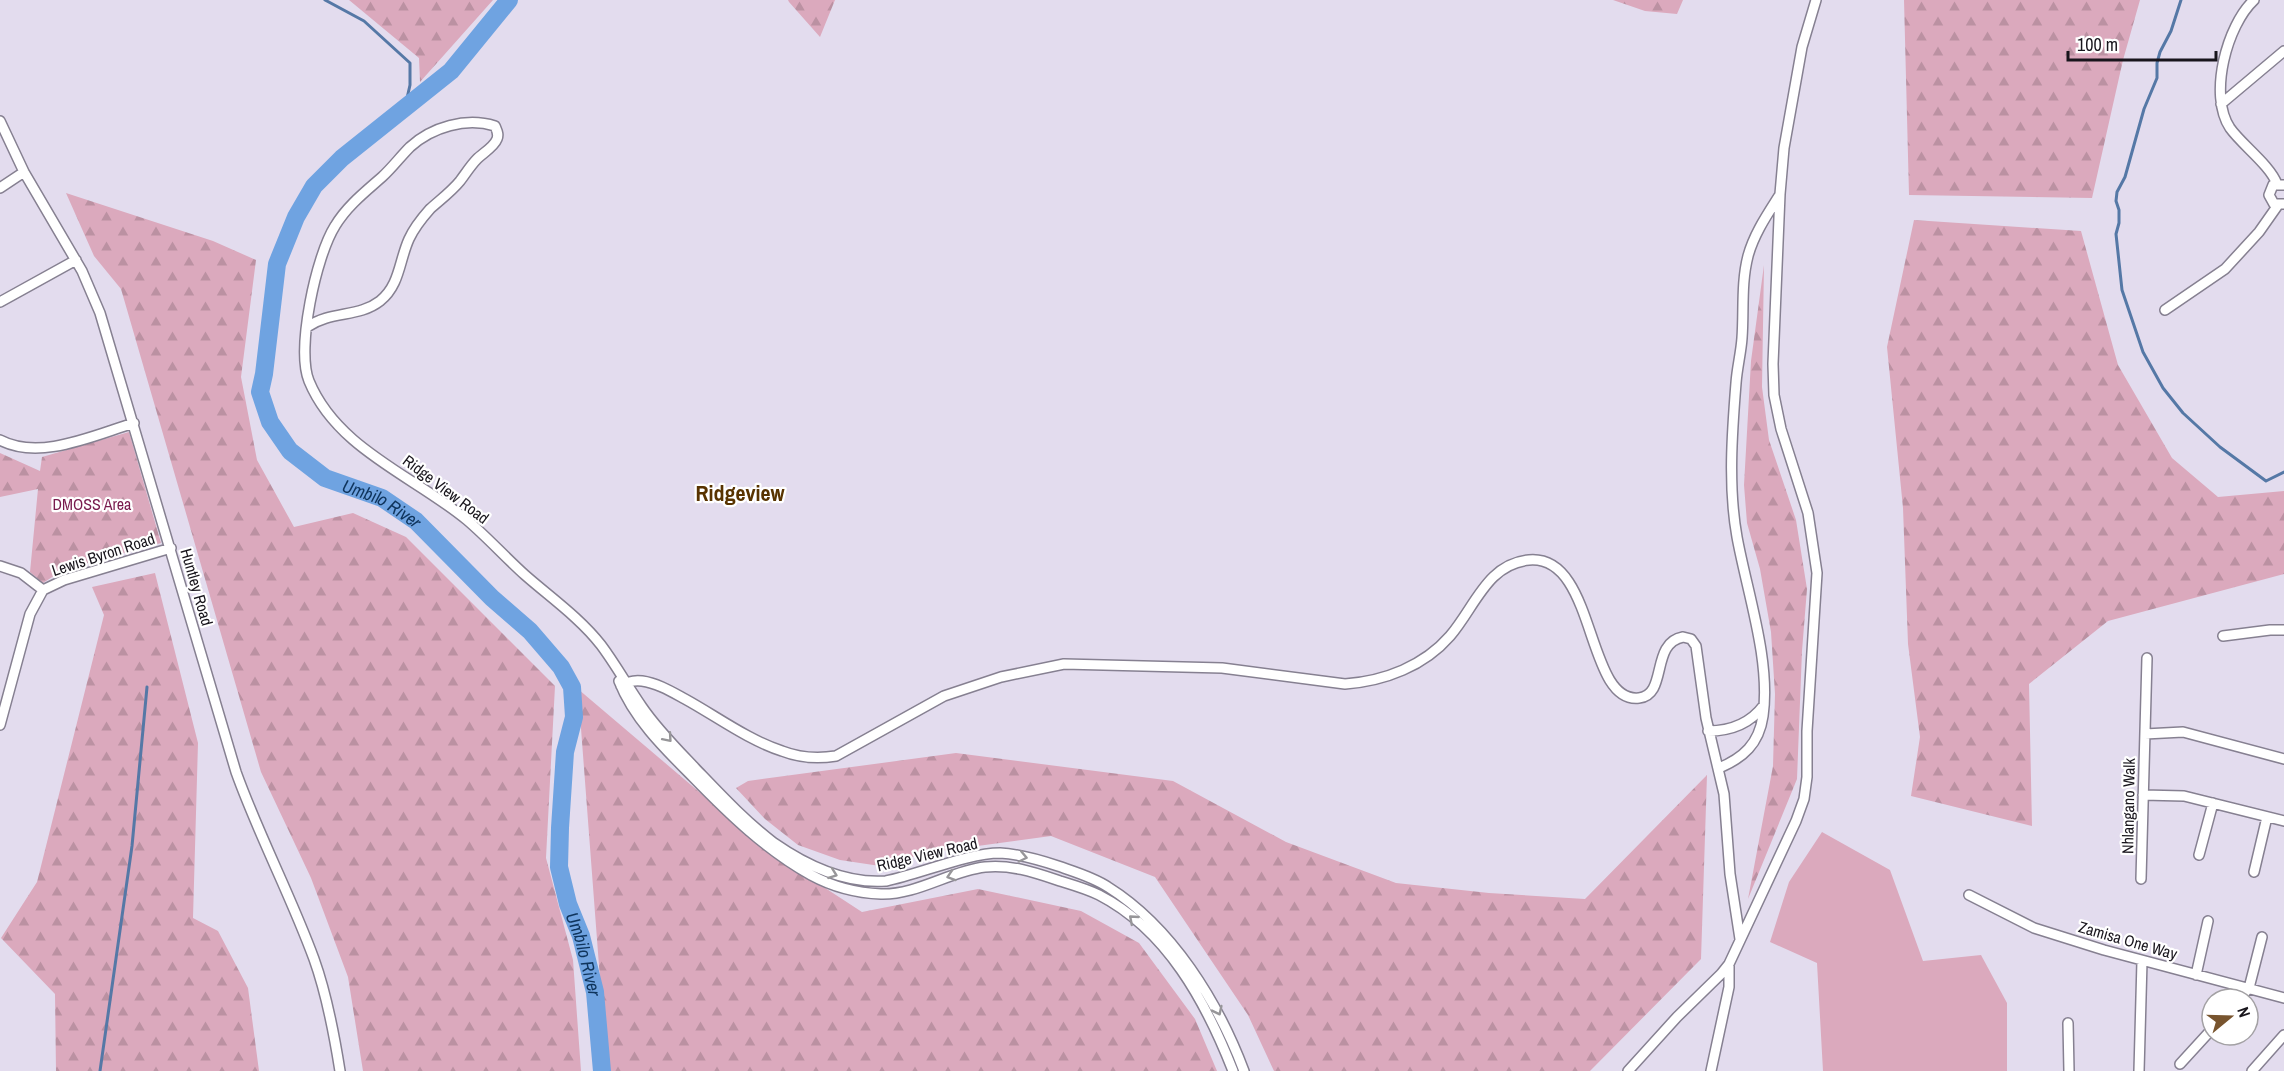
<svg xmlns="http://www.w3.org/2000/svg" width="2284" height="1071" font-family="'Archivo Narrow',sans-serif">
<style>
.grass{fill:#dba9bd}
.forest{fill:url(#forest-firs)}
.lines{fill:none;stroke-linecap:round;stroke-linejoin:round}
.stream{stroke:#5578a6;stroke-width:3}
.river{stroke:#6fa3e1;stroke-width:18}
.minor-casing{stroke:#868091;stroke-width:12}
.minor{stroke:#fff;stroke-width:9}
.oneway{stroke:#979699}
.labels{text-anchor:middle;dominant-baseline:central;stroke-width:4.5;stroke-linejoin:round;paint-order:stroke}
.street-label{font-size:16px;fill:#18151c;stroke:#fff}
.park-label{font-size:16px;fill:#781a4d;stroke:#fff}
.water-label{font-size:18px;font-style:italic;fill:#0f345c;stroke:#fff}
.district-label{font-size:22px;font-weight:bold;fill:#583300;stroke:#fff}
</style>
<defs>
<pattern id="forest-firs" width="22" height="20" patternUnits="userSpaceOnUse" patternTransform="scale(1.5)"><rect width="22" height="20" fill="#dba9bd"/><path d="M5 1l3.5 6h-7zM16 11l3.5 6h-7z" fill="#bb91a2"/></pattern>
</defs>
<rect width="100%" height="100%" fill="#e3dcee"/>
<path class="grass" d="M 1822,832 L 1890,870 L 1923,961 L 1981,955 L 2007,1003 L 2007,1071 L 1823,1071 L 1817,963 L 1770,942 L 1789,882 Z"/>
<path class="forest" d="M 349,0 L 493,0 L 420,82 L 419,58 Z
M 788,0 L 835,0 L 820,37 L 789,2 Z
M 1613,0 L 1683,0 L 1677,14 L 1645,11 Z
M 1904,0 L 2140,0 L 2123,60 L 2092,198 L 1909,195 Z
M 66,193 L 213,241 L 256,260 L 241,377 L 257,460 L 294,527 L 353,513 L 406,537 L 555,686 L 546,858 L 573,960 L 581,1071 L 363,1071 L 348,977 L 311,878 L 261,772 L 121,289 L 94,256 Z
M 1914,220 L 2081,231 L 2118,365 L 2172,458 L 2218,497 L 2284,491 L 2284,574 L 2108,621 L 2029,684 L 2032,826 L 1911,796 L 1920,737 L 1908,644 L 1903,508 L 1887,347 Z
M 1764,265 L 1762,387 L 1769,440 L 1796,520 L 1807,589 L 1802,651 L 1797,779 L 1748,899 L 1773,766 L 1775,694 L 1771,632 L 1760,569 L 1747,523 L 1744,485 L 1751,361 Z
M 129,432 L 161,543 L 63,570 L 43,583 L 30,572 L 38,489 L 0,497 L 0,453 L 40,471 L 42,457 Z
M 155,573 L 198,743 L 193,918 L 218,931 L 248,988 L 259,1071 L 56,1071 L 55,994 L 1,938 L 37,882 L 104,615 L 92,587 Z
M 578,689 L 770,852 L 862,912 L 978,889 L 1081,911 L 1139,943 L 1195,1019 L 1217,1071 L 607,1071 Z
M 956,753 L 1173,781 L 1286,842 L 1396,883 L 1489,893 L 1585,899 L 1707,775 L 1701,959 L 1590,1071 L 1274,1071 L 1248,1015 L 1155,877 L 1051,836 L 926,853 L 880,866 L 840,860 L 798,845 L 765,819 L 736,788 L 748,781 Z"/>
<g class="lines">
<path class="stream" d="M 325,0 L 364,21 L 410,63 L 410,85 L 405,107
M 2181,0 L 2171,31 L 2160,52 L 2157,63 L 2157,78 L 2144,109 L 2125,177 L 2117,192 L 2116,201 L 2119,210 L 2119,223 L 2116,234 L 2122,290 L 2143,352 L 2163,388 L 2183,413 L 2220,447 L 2266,481 L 2284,472
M 100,1071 L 132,846 L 147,687"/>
<path class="river" id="s1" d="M 509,0 L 451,71 L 342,158 L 314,186 L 296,217 L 277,264 L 264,374 L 260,392 L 270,422 L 290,451 L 325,478 L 382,498 L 416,521 L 492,598 L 530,631 L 561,667 L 572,687 L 574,717 L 565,752 L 560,828 L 559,867 L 568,904 L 581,936 L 595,992 L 602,1071"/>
<defs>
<path id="minor" d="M 2254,0 C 2227,25 2208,95 2230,128 C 2242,145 2270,165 2277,184
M 2221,104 L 2284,51
M 0,121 L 24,172 L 82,271 L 100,313 L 236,772 C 259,836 291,896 314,959 C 327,995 334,1033 340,1071
M 2284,185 L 2273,185 L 2269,195 L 2274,204 L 2284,204
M 0,188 L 24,172
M 0,302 L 76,260
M 2165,310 L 2225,269 L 2259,232 L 2278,205
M 307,327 C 332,310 358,318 380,301 C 400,285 399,261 409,239 C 414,228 422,218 430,209 C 440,200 452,191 460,181 C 466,173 471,165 477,159 C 483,153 494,147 497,139 C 499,134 497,131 495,126 C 466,117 432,127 410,147 C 400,157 392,168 382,177 C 365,192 347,206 335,226 C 316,256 296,349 309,381 C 337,449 414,476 467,520 C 487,537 505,557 525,575 C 550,597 580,618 601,645 C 616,665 628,687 642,707 C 657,729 677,749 695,768 C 720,794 745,821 774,843 C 807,866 845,884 886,881 C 920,874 968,853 1000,853 C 1020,854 1040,860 1058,866 C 1075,872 1093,877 1108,887 C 1172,927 1218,1002 1244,1071
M 0,440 C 40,461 94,435 134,423
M 0,566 L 21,573 L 43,590
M 2223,636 L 2270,630 L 2284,630
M 619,681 C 634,719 665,749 693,777 C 729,814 766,850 811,875 C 833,887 856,893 881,894 C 917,895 950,871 985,867 C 1011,864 1036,873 1060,881 C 1073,885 1087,889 1099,895 C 1167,930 1206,1002 1233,1071
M 621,686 C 627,682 635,680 642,681 C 657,683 672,692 685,699 C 716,716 748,740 782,751 C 800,758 817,759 836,756 L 944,696 L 1001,677 L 1064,664 L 1222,668 L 1345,684 C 1385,681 1424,666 1450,636 C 1475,607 1487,564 1529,560 C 1597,554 1585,704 1639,698 C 1668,695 1650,643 1683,637 L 1691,639 L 1696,646 L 1706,718 L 1724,794 L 1730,874 L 1740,939
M 0,725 L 30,614 L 43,590 L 64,580 L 171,548
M 1708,731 C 1731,731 1750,724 1764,705
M 2145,734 L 2183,732 L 2284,759
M 1719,768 C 1743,758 1759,744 1763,716 C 1771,661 1747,592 1737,537 C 1728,487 1732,433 1736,383 C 1737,368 1741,353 1742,338 C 1744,311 1741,283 1748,256 C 1754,234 1767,215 1779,196
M 2143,795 L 2184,796 L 2284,821
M 2199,855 L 2213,803
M 2254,872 L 2267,817
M 2141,879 L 2147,658
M 1969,895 L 2034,928 L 2104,950 L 2284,998
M 2196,975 L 2208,921
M 2239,999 L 2249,988 L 2262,937
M 2068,1023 L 2069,1071
M 2180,1064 L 2212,1029
M 1628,1071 L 1677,1017 L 1721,974 L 1729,964 L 1796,821 L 1804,799 L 1807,777 L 1807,731 L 1817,573 L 1808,513 L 1781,429 L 1774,395 L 1773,364 L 1780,194 L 1784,148 L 1802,47 L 1816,0
M 1711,1071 L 1729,987 L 1729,964
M 2139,1071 L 2142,961
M 2252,1071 L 2284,1035"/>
</defs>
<use href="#minor" class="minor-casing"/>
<use href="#minor" class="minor"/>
</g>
<defs><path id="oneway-chevron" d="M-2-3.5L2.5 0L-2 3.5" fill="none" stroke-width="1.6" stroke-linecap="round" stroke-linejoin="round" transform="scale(1.5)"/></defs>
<g class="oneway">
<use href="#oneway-chevron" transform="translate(668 738) rotate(49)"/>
<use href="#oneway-chevron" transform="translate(1023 857) rotate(12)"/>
<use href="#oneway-chevron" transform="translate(833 874) rotate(20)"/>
<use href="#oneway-chevron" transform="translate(951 876) rotate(162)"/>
<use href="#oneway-chevron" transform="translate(1133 919) rotate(-139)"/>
<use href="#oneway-chevron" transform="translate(1218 1011) rotate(64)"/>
</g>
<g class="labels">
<g class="street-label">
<text transform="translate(446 489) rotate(37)">Ridge View Road</text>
<text transform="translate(103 554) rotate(-18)">Lewis Byron Road</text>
<text transform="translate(197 587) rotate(74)">Huntley Road</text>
<text transform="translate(2128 806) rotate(-89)">Nhlangano Walk</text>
<text transform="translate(927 854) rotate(-13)">Ridge View Road</text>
<text transform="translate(2128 940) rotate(16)">Zamisa One Way</text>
</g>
<g class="park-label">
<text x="92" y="504">DMOSS Area</text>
</g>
<g class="water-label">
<text stroke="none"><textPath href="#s1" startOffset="660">Umbilo River</textPath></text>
<text stroke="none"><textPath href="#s1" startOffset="1200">Umbilo River</textPath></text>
</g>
<g class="district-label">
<text x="740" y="493">Ridgeview</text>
</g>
</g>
<g transform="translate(2230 1017) rotate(71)"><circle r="28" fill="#ffffff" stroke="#a3a1a4" stroke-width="1.5"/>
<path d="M0-4.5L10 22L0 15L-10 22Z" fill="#78542e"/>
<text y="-9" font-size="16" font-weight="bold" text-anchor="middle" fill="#18151c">N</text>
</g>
<path d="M2068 51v9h148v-9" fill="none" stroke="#18151c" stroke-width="3"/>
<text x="2077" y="51" font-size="18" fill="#18151c" stroke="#ffffff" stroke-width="4.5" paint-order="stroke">100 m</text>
</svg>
